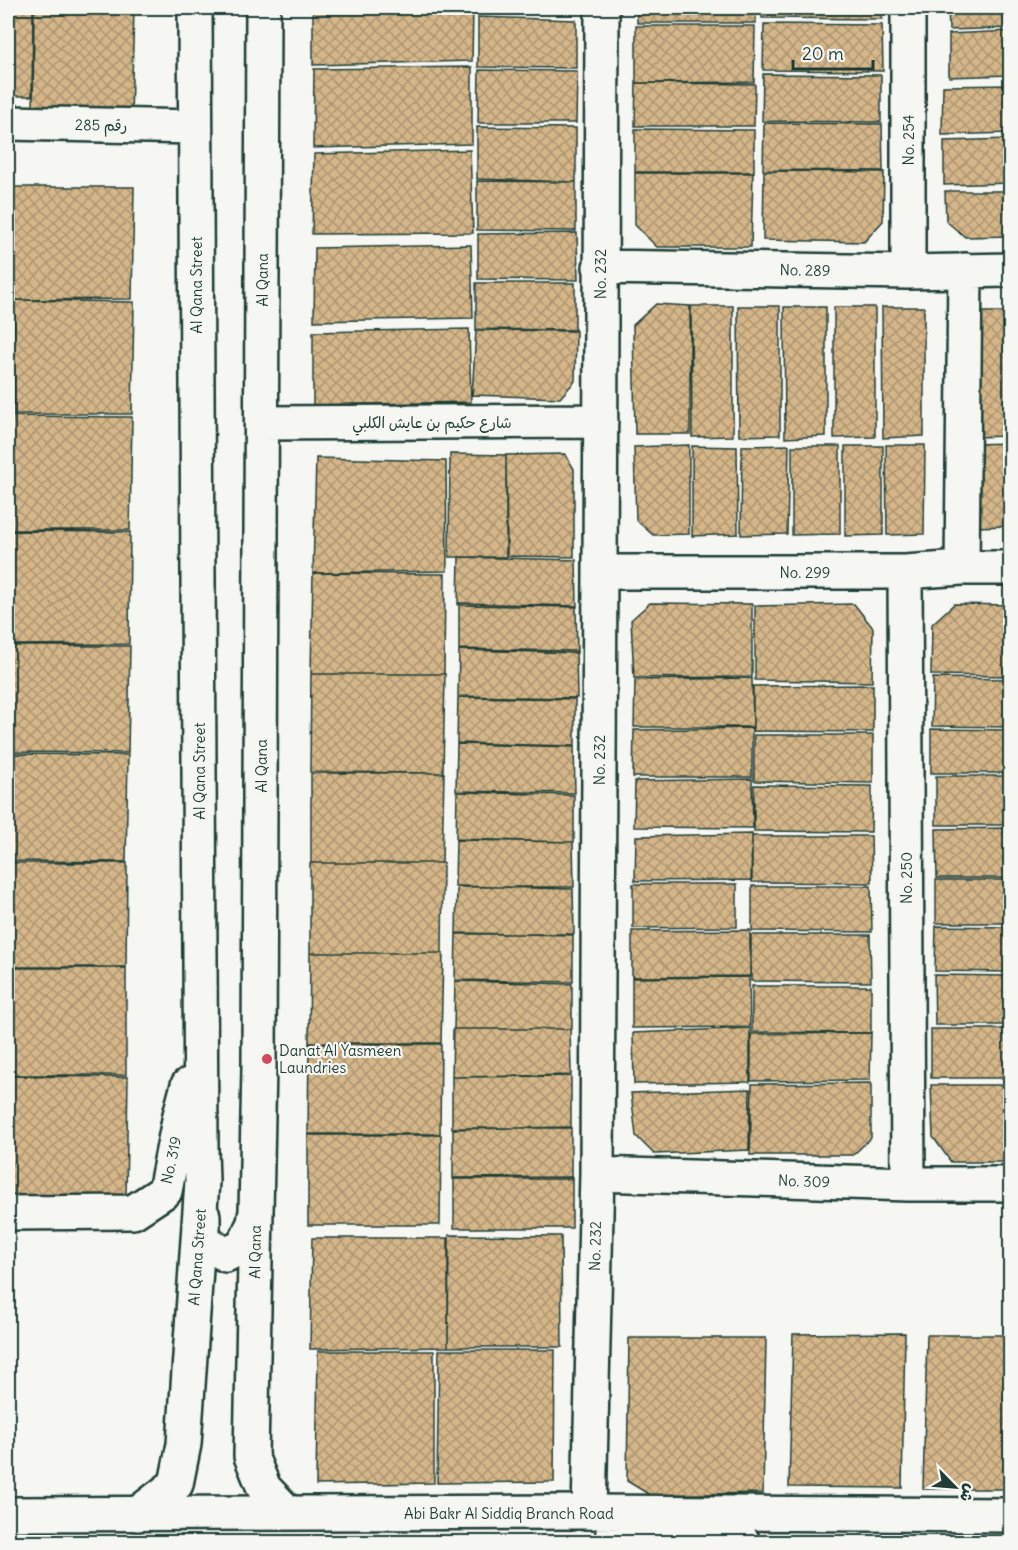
<svg xmlns="http://www.w3.org/2000/svg" width="1018" height="1550" font-family="Delius,'Playpen Sans Arabic',sans-serif">
<style>
.building{fill:url(#building-cross-hatch);stroke:#1f3d34;stroke-width:1.5}
.lines{fill:none;stroke-linecap:round;stroke-linejoin:round}
.minor-casing{stroke:#1f3d34;stroke-width:38}
.major-casing{stroke:#1f3d34;stroke-width:38}
.minor{stroke:#f6f6f2;stroke-width:33}
.major{stroke:#f6f6f2;stroke-width:33}
.poi-dot{fill:#d1495b;stroke:#f6f6f2;stroke-width:2}
.labels{text-anchor:middle;dominant-baseline:central;stroke-width:4.5;stroke-linejoin:round;paint-order:stroke}
.street-label{font-size:15px;fill:#1f3d34;stroke:#f6f6f2}
.poi-label{font-size:15px;fill:#1f3d34;stroke:#f6f6f2;text-anchor:start}
</style>
<defs>
<pattern id="building-cross-hatch" width="8" height="8" patternUnits="userSpaceOnUse" patternTransform="scale(1.5)"><rect width="8" height="8" fill="#d5b689"/><path d="M0 0l8 8M0 8l8-8" fill="none" stroke="#ac9571"/></pattern>
</defs>
<rect width="100%" height="100%" fill="#f6f6f2"/>
<filter id="ink" filterUnits="userSpaceOnUse"><feTurbulence type="fractalNoise" baseFrequency=".0167" numOctaves="2"/><feDisplacementMap in="SourceGraphic" scale="12" xChannelSelector="R" yChannelSelector="G"/><feConvolveMatrix kernelMatrix="1 2 1 2 8 2 1 2 1" color-interpolation-filters="sRGB"/></filter>
<g filter="url(#ink)">
<path class="building" d="M 8,8 L 33,8 L 32,96 L 8,96 Z
M 34,8 L 134,8 L 131,116 L 33,116 Z
M 313,8 L 473,8 L 472,61 L 313,65 Z
M 479,8 L 577,8 L 577,13 L 479,12 Z
M 637,8 L 756,8 L 756,23 L 637,23 Z
M 763,8 L 881,8 L 882,19 L 762,18 Z
M 948,8 L 1010,8 L 1010,28 L 949,30 Z
M 478,17 L 576,20 L 576,68 L 478,67 Z
M 764,24 L 882,25 L 883,71 L 763,70 Z
M 636,26 L 755,26 L 754,82 L 636,83 Z
M 1010,31 L 1010,75 L 949,77 L 949,34 Z
M 472,67 L 472,144 L 313,148 L 314,69 Z
M 479,70 L 577,71 L 576,123 L 478,123 Z
M 763,74 L 881,75 L 881,122 L 762,121 Z
M 636,83 L 755,84 L 754,126 L 635,126 Z
M 1010,85 L 1010,133 L 942,135 L 943,86 Z
M 764,123 L 882,124 L 883,171 L 763,170 Z
M 477,127 L 576,128 L 576,182 L 477,179 Z
M 635,129 L 754,130 L 754,172 L 635,172 Z
M 1010,139 L 1010,183 L 944,185 L 944,141 Z
M 470,150 L 473,233 L 312,234 L 314,154 Z
M 8,156 L 13,156 L 12,225 L 8,225 Z
M 764,171 L 884,172 L 883,221 L 864,242 L 763,240 Z
M 635,173 L 753,173 L 751,247 L 657,247 L 635,225 Z
M 477,181 L 576,182 L 576,231 L 477,230 Z
M 13,187 L 134,187 L 132,299 L 14,300 Z
M 945,191 L 1010,191 L 1010,236 L 965,237 L 946,221 Z
M 8,225 L 13,225 L 13,291 L 8,291 Z
M 577,233 L 578,280 L 478,279 L 478,234 Z
M 471,245 L 473,318 L 314,321 L 315,248 Z
M 476,283 L 575,283 L 575,330 L 476,329 Z
M 8,292 L 13,292 L 12,353 L 8,354 Z
M 14,300 L 134,302 L 132,414 L 14,414 Z
M 656,304 L 690,306 L 690,434 L 635,434 L 633,325 Z
M 691,306 L 733,306 L 733,436 L 692,437 Z
M 738,306 L 780,306 L 780,435 L 739,436 Z
M 784,307 L 826,307 L 826,436 L 785,438 Z
M 834,307 L 875,307 L 875,437 L 834,438 Z
M 882,307 L 924,307 L 924,436 L 883,438 Z
M 974,312 L 1010,312 L 1010,436 L 973,437 Z
M 469,329 L 471,402 L 313,405 L 313,332 Z
M 476,330 L 576,331 L 575,381 L 560,398 L 472,395 Z
M 8,354 L 12,354 L 12,414 L 8,414 Z
M 8,415 L 11,415 L 11,468 L 8,468 Z
M 12,416 L 132,417 L 130,530 L 12,530 Z
M 1010,443 L 1010,526 L 974,527 L 974,444 Z
M 689,445 L 689,534 L 653,535 L 636,520 L 634,447 Z
M 789,445 L 787,534 L 741,535 L 742,446 Z
M 886,445 L 925,445 L 924,534 L 887,535 Z
M 692,446 L 737,447 L 738,534 L 692,536 Z
M 792,446 L 840,446 L 840,534 L 792,535 Z
M 845,446 L 883,446 L 883,535 L 845,536 Z
M 450,454 L 506,455 L 506,557 L 449,557 Z
M 565,454 L 574,469 L 574,557 L 507,556 L 506,455 Z
M 316,458 L 446,461 L 447,571 L 313,573 Z
M 8,468 L 11,468 L 11,519 L 8,519 Z
M 8,520 L 10,520 L 10,572 L 8,572 Z
M 11,531 L 130,532 L 129,644 L 11,645 Z
M 459,557 L 576,560 L 577,607 L 458,605 Z
M 8,573 L 9,573 L 9,626 L 8,626 Z
M 313,573 L 445,574 L 444,674 L 311,674 Z
M 459,603 L 576,606 L 577,653 L 459,650 Z
M 650,603 L 752,604 L 752,677 L 634,678 L 631,620 Z
M 854,604 L 873,628 L 872,682 L 755,680 L 755,606 Z
M 954,604 L 1010,605 L 1010,676 L 931,675 L 932,624 Z
M 10,646 L 130,646 L 128,753 L 10,752 Z
M 459,649 L 576,651 L 577,698 L 458,696 Z
M 311,674 L 445,674 L 443,773 L 310,772 Z
M 752,678 L 753,727 L 634,727 L 635,680 Z
M 933,678 L 1010,679 L 1010,727 L 932,726 Z
M 873,685 L 873,732 L 753,731 L 753,686 Z
M 458,697 L 575,699 L 575,747 L 457,744 Z
M 752,728 L 752,777 L 633,777 L 634,730 Z
M 931,729 L 1010,730 L 1010,773 L 931,773 Z
M 754,735 L 873,735 L 873,783 L 754,781 Z
M 457,743 L 574,746 L 575,793 L 456,791 Z
M 9,754 L 128,755 L 126,862 L 9,861 Z
M 311,773 L 444,773 L 442,863 L 311,863 Z
M 936,776 L 1010,776 L 1010,825 L 936,825 Z
M 752,779 L 753,828 L 634,827 L 635,781 Z
M 754,785 L 872,786 L 871,832 L 754,831 Z
M 457,792 L 574,795 L 574,842 L 456,840 Z
M 1010,828 L 1010,878 L 937,878 L 936,829 Z
M 752,834 L 751,880 L 635,881 L 636,836 Z
M 752,836 L 871,836 L 872,883 L 752,882 Z
M 456,839 L 573,842 L 574,887 L 455,887 Z
M 8,863 L 127,863 L 126,967 L 8,967 Z
M 310,863 L 443,863 L 442,953 L 310,953 Z
M 936,880 L 1010,880 L 1010,923 L 936,923 Z
M 633,884 L 737,884 L 737,927 L 633,928 Z
M 457,886 L 573,889 L 574,934 L 456,934 Z
M 752,886 L 871,886 L 872,932 L 752,931 Z
M 936,926 L 1010,927 L 1010,972 L 935,971 Z
M 750,930 L 750,976 L 632,977 L 632,931 Z
M 456,933 L 573,935 L 573,982 L 455,980 Z
M 751,935 L 870,935 L 871,982 L 751,981 Z
M 310,953 L 443,953 L 441,1043 L 309,1043 Z
M 8,968 L 126,968 L 126,1075 L 8,1075 Z
M 934,975 L 1010,976 L 1010,1025 L 935,1025 Z
M 749,977 L 750,1027 L 632,1028 L 632,978 Z
M 455,981 L 572,984 L 572,1029 L 454,1029 Z
M 752,986 L 871,986 L 871,1033 L 752,1032 Z
M 750,1028 L 750,1082 L 634,1084 L 633,1033 Z
M 453,1029 L 570,1029 L 571,1075 L 452,1077 Z
M 931,1029 L 1010,1029 L 1010,1078 L 931,1078 Z
M 871,1033 L 870,1080 L 751,1081 L 751,1034 Z
M 309,1044 L 441,1044 L 440,1134 L 308,1134 Z
M 8,1076 L 128,1077 L 126,1196 L 8,1201 Z
M 571,1076 L 571,1128 L 452,1128 L 452,1077 Z
M 871,1083 L 871,1138 L 853,1155 L 750,1155 L 752,1084 Z
M 931,1085 L 1010,1085 L 1010,1162 L 951,1162 L 933,1137 Z
M 750,1089 L 749,1150 L 654,1154 L 636,1136 L 631,1093 Z
M 571,1127 L 571,1179 L 453,1179 L 453,1129 Z
M 308,1135 L 441,1135 L 440,1225 L 308,1225 Z
M 572,1177 L 572,1228 L 454,1228 L 454,1178 Z
M 449,1235 L 561,1236 L 562,1347 L 448,1347 Z
M 312,1238 L 448,1238 L 448,1347 L 310,1349 Z
M 905,1333 L 902,1488 L 789,1487 L 793,1334 Z
M 927,1335 L 1010,1335 L 1010,1489 L 923,1489 Z
M 629,1338 L 766,1338 L 763,1493 L 650,1495 L 627,1481 Z
M 439,1350 L 555,1350 L 554,1482 L 437,1483 Z
M 318,1351 L 434,1351 L 434,1483 L 316,1485 Z"/>
<g class="lines">
<defs>
<path id="minor" d="M 263,8 L 259,1066 L 251,1456 L 264,1488 L 287,1512
M 908,8 L 908,272
M 8,123 L 195,127
M 600,267 L 908,272 L 1010,270
M 262,423 L 601,421
M 962,568 L 965,270
M 600,572 L 905,572 L 962,568 L 1010,568
M 905,572 L 908,1184
M 597,1174 L 908,1184 L 1010,1184
M 8,1213 L 133,1212 L 165,1191 L 180,1115 L 188,1085
M 203,1216 L 203,1240 L 226,1255 L 243,1246 L 254,1223 L 255,1216
M 589,1512 C 591,1399 595,1285 597,1172 C 601,784 600,396 602,8
M 137,1514 L 176,1484 L 184,1444 L 202,1181 L 201,1149 L 195,8"/>
<path id="major" d="M 8,1514 L 589,1512 L 1010,1515
M 613,1532 L 743,1542"/>
</defs>
<use href="#minor" class="minor-casing"/>
<use href="#major" class="major-casing"/>
<use href="#minor" class="minor"/>
<use href="#major" class="major"/>
</g>
</g>
<circle class="poi-dot" cx="267" cy="1059" r="6"/>
<g class="labels">
<g class="street-label">
<text transform="translate(101 125) rotate(1)">رقم 285</text>
<text transform="translate(908 140) rotate(-90)">No. 254</text>
<text transform="translate(805 270) rotate(1)">No. 289</text>
<text transform="translate(600 274) rotate(-90)">No. 232</text>
<text transform="translate(262 280) rotate(-90)">Al Qana</text>
<text transform="translate(196 285) rotate(-90)">Al Qana Street</text>
<text x="432" y="422">شارع حكيم بن عايش الكلبي</text>
<text x="805" y="572">No. 299</text>
<text transform="translate(599 760) rotate(-90)">No. 232</text>
<text transform="translate(261 766) rotate(-90)">Al Qana</text>
<text transform="translate(199 771) rotate(-90)">Al Qana Street</text>
<text transform="translate(906 878) rotate(-90)">No. 250</text>
<text transform="translate(171 1160) rotate(-78)">No. 319</text>
<text transform="translate(804 1181) rotate(2)">No. 309</text>
<text transform="translate(595 1246) rotate(-89)">No. 232</text>
<text transform="translate(255 1252) rotate(-89)">Al Qana</text>
<text transform="translate(197 1257) rotate(-86)">Al Qana Street</text>
<text x="509" y="1513">Abi Bakr Al Siddiq Branch Road</text>
</g>
<g class="poi-label">
<text x="279" y="1050">Danat Al Yasmeen<tspan x="279" dy="17">Laundries</tspan></text>
</g>
</g>
<rect width="1018" height="1550" fill="none" stroke="#f6f6f2" stroke-width="30"/>
<rect x="15" y="15" width="988" height="1520" fill="none" stroke="#1f3d34" stroke-width="2" filter="url(#ink)"/>
<g transform="translate(955 1487) rotate(115)" stroke="#f6f6f2" stroke-width="4.5" paint-order="stroke">
<path d="M0-4.5L10 22L0 15L-10 22Z" fill="#1f3d34"/>
<text y="-9" font-size="16" font-weight="bold" text-anchor="middle" fill="#1f3d34">ش</text>
</g>
<path d="M793 60v9h80v-9" fill="none" stroke="#1f3d34" stroke-width="3"/>
<text x="802" y="60" font-size="18" fill="#1f3d34" stroke="#f6f6f2" stroke-width="4.5" paint-order="stroke">20 m</text>
</svg>
